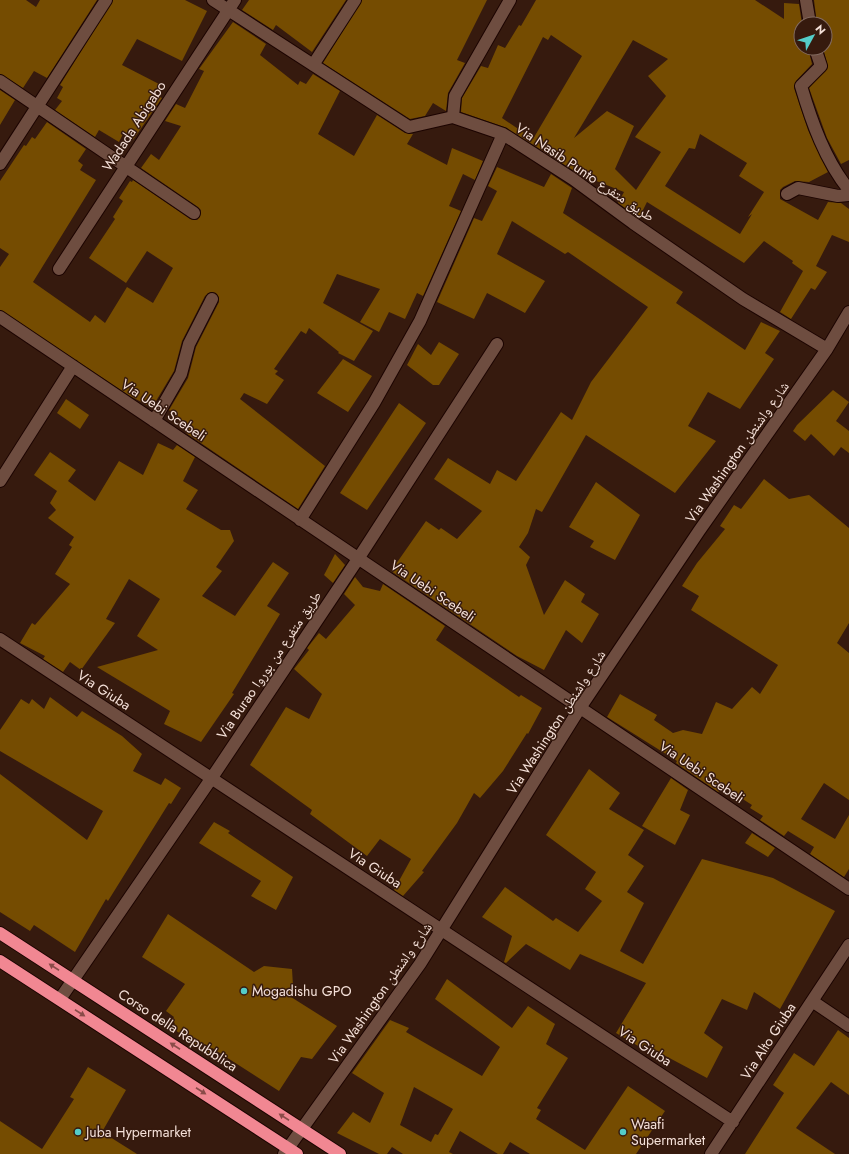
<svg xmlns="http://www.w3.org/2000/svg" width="849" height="1154" font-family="Jost,'Noto Naskh Arabic',sans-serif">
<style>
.building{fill:#754c01;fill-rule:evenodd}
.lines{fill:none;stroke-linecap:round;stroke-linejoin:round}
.minor-casing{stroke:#1c0400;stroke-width:14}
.highway-casing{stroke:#1c0400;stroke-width:14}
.minor{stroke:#6e4d40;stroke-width:12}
.highway{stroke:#f18792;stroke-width:12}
.oneway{fill:#8a4b49}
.poi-dot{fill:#54cdc8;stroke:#361a0e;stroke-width:1.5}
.labels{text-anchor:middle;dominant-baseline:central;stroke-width:3;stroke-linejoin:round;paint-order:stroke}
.street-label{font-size:14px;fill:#f5e1d9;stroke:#361a0e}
.poi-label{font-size:14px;fill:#f5e1d9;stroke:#361a0e;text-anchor:start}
</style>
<rect width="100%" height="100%" fill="#361a0e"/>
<path class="building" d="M 0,0 L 26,0 L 36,7 L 40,0 L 97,0 L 47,78 L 34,71 L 23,88 L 0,74 Z
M 113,0 L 185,0 L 207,11 L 182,61 L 137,39 L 122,65 L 159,84 L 154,94 L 162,98 L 133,140 L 123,134 L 119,142 L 99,130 L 95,137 L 55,110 L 62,101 L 57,98 L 63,87 L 60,85 Z
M 249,0 L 346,0 L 312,52 L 276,25 L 273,30 L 242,10 Z
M 362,0 L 487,0 L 457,60 L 465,63 L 448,93 L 446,111 L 433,103 L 425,116 L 410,119 L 323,63 Z
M 536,0 L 755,0 L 784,19 L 784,3 L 799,4 L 802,24 L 801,48 L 808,48 L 812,64 L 796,81 L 794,88 L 808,130 L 828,172 L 809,182 L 795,181 L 783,187 L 780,190 L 780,199 L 818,220 L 828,202 L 841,203 L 849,209 L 849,242 L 832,235 L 816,266 L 827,272 L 815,290 L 811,288 L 791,319 L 780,312 L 803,271 L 792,263 L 793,261 L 764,241 L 744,263 L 647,202 L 639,218 L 618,203 L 624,192 L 579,174 L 507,128 L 461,112 L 462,98 L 481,66 L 488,68 L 498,45 L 505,48 L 519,25 L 521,26 ZM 551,35 L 582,56 L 533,139 L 502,118 L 543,37 L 548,40 ZM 633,40 L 668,59 L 648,76 L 666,96 L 635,137 L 661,152 L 636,190 L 615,169 L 634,126 L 607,111 L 574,138 ZM 700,134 L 747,163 L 739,176 L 764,192 L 748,217 L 752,214 L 740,234 L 665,186 L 689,148 L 695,149 Z
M 814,0 L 849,0 L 849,160 L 841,164 L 827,138 L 809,88 L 828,67 L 823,48 L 825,48 L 825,24 L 817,24 Z
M 233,22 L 266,44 L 260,55 L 298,85 L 300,81 L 306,84 L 313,74 L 340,91 L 318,134 L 354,156 L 377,115 L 405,133 L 413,134 L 407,144 L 447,165 L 452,148 L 483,161 L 475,180 L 463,174 L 449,206 L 461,211 L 423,296 L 417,293 L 405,319 L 389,312 L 379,332 L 360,322 L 380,289 L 337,274 L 323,303 L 373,331 L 354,361 L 338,353 L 339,352 L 309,328 L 306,334 L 301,331 L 274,369 L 278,371 L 275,374 L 284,380 L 267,404 L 244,393 L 240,399 L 325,466 L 298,509 L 186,433 L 189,430 L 169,410 L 188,378 L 196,347 L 219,302 L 219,298 L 216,293 L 211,292 L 205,296 L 182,341 L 174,371 L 153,406 L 148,403 L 147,405 L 130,396 L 0,310 L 0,267 L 9,254 L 0,248 L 0,181 L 24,145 L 26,146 L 32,137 L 35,139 L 47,122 L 86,149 L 78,161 L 83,165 L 80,170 L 96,180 L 33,282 L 90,322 L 95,315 L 105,323 L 127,287 L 153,303 L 173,268 L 147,251 L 126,283 L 89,258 L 115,219 L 113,217 L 123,201 L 119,198 L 130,181 L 132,182 L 133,180 L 190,219 L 197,220 L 200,217 L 201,210 L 198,207 L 141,168 L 151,154 L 159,160 L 181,126 L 165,121 L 176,104 L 185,108 L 204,71 L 199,69 Z
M 0,90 L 15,100 L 0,125 Z
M 497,167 L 544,187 L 551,174 L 572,188 L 563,213 L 683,292 L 676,303 L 745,350 L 761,322 L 780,331 L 765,353 L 774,359 L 740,409 L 708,392 L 688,426 L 716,441 L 675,493 L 586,435 L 542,512 L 536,509 L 528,533 L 519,547 L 530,557 L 526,565 L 544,615 L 565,580 L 585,594 L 581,602 L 599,614 L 582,643 L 566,630 L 544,670 L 517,656 L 391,571 L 426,521 L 439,530 L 441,528 L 457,539 L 482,511 L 434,479 L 448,458 L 490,484 L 497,470 L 516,481 L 561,412 L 572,420 L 591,382 L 648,307 L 568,252 L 565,254 L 512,221 L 497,254 L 545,281 L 525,313 L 487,293 L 474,319 L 437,302 L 474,218 L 482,221 L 497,191 L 488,186 Z
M 439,342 L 459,354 L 439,385 L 433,385 L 407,365 L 418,344 L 431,355 Z
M 343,359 L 372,376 L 348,412 L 317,393 Z
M 833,390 L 849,402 L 836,421 L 849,431 L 849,453 L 841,447 L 834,456 L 811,434 L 805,441 L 793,431 L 797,425 Z
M 66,399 L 89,415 L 80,429 L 57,413 Z
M 399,403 L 426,423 L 367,510 L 340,493 Z
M 158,443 L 173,450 L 177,445 L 195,457 L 183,481 L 198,490 L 186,509 L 221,530 L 230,530 L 234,541 L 216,567 L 222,571 L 202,596 L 235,616 L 273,562 L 289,573 L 267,606 L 280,614 L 232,693 L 234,694 L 201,742 L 164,724 L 170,711 L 97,667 L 158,650 L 137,636 L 160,599 L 129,579 L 106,619 L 115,623 L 81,670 L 70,662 L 63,672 L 43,659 L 45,656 L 20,643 L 32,623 L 35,625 L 70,584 L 55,574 L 72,547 L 69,545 L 74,537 L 48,518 L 56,510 L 50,503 L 57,491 L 34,475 L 50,452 L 76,470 L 68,481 L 95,501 L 119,461 L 143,475 Z
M 764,479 L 789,499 L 809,495 L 849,528 L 849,623 L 837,643 L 849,653 L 849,800 L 824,783 L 801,819 L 835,839 L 849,815 L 849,869 L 844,877 L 810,854 L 814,847 L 788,831 L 784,836 L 760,820 L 763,816 L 750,808 L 752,805 L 724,787 L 718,792 L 676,763 L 677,761 L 607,717 L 620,694 L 657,715 L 654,720 L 673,733 L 683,730 L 702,734 L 716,702 L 732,709 L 752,687 L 760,694 L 778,665 L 691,610 L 699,596 L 682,586 L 697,563 L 725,529 L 720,526 L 734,505 L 741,509 Z
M 596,482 L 640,515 L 615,560 L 590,547 L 594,541 L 569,527 Z
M 335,554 L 345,565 L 333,583 L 324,575 Z
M 355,577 L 363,587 L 380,591 L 383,584 L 445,626 L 436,640 L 519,697 L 521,695 L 542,708 L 528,734 L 527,733 L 503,771 L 480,798 L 474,793 L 457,823 L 422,871 L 424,872 L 403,896 L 394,890 L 411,859 L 380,839 L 367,856 L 310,814 L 312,810 L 250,765 L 286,707 L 309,719 L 322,694 L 294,669 L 309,650 L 307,648 L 319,633 L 326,639 L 355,605 L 344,594 Z
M 50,697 L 77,717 L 82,711 L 122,736 L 142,754 L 133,771 L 161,785 L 165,778 L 181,788 L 171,804 L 169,803 L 108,901 L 106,899 L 75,952 L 34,925 L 30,931 L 0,912 L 0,774 L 87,840 L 103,811 L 0,751 L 0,730 L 21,699 L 29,704 L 32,699 L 44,709 Z
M 589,769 L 620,793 L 609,809 L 644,830 L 628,855 L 644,866 L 627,892 L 644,903 L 620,951 L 643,964 L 702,859 L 773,878 L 835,911 L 780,1009 L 754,992 L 747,1010 L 722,999 L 704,1033 L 723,1047 L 707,1078 L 660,1053 L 657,1057 L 616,1033 L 646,983 L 580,954 L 570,970 L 526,944 L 506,963 L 504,962 L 512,936 L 482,917 L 505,887 L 553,921 L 556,918 L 578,932 L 602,901 L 585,889 L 596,872 L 546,835 Z
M 671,778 L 688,790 L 680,810 L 690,815 L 675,845 L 642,826 Z
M 214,822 L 230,831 L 228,833 L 293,877 L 276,910 L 251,896 L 261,881 L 199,843 Z
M 752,833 L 775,848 L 768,857 L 745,843 Z
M 168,914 L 254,972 L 264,966 L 292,969 L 293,986 L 291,997 L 337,1026 L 312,1059 L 301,1057 L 279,1091 L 212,1048 L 209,1053 L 172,1028 L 175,1023 L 172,1021 L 174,1017 L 166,1011 L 185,984 L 142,957 Z
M 447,979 L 512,1028 L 528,1006 L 555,1024 L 546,1044 L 568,1058 L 537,1108 L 541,1110 L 536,1119 L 585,1150 L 628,1086 L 665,1111 L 636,1154 L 530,1154 L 510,1142 L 503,1154 L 498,1154 L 460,1131 L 449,1152 L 453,1154 L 403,1154 L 392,1147 L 387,1154 L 379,1154 L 337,1133 L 353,1112 L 370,1123 L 384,1093 L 352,1073 L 390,1020 L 409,1028 L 406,1032 L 482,1076 L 500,1047 L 435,999 ZM 414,1087 L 453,1109 L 438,1135 L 435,1134 L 431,1142 L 400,1125 Z
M 838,1030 L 849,1038 L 849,1095 L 831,1082 L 796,1128 L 835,1154 L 745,1154 L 784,1093 L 773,1085 L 794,1053 L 814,1066 Z
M 88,1067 L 126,1090 L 102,1132 L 137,1154 L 0,1154 L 0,1121 L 42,1149 L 74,1099 L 70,1097 Z"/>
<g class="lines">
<defs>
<path id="minor" d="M 213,0 L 409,127 L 453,117 L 503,134 L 573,179 L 633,223 L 743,299 L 827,349
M 806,0 L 810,24
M 815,48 L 821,66 L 801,86 C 812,123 825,160 849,190
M 313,65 L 355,0
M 0,81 L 194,213
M 453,117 L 455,96 L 510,0
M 0,164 L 106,0
M 787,194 L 798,188 L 838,196 L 849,195
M 59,269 L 235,0
M 0,317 L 849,889
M 154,421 L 181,374 L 189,344 L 212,299
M 0,481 L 73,366
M 300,520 L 374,403 L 420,321 L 503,134
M 0,639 L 733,1122
M 60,999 L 211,779 L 358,559 L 497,344
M 812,1001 L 849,1026
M 284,1154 L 420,964 L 580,708 L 699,531 L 827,349 L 849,312
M 711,1154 L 849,945"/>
<path id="highway" d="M 0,933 L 340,1154
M 0,961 L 297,1154"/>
</defs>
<use href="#minor" class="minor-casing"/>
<use href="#highway" class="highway-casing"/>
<use href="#minor" class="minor"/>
<use href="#highway" class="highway"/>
</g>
<defs><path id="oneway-solid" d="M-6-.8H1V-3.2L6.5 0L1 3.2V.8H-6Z"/></defs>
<g class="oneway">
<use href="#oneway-solid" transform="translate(54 967) rotate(-147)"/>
<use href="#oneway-solid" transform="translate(80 1013) rotate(33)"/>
<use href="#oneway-solid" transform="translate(175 1046) rotate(-147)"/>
<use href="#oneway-solid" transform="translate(201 1091) rotate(33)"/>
<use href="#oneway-solid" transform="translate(284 1117) rotate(-147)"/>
</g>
<g class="poi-dot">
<circle cx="244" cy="991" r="4"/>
<circle cx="78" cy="1132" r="4"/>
<circle cx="623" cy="1132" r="4"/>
</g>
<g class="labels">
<g class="street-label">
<text transform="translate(134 126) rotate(-57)">Wadada Abigabo</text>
<text transform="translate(585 172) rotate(34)">Via Nasib Punto طريق متفرع</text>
<text transform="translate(164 410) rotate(34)">Via Uebi Scebeli</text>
<text transform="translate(737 452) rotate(-55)">Via Washington شارع واشنطن</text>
<text transform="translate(433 591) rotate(34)">Via Uebi Scebeli</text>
<text transform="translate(269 665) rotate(-56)">Via Burao طريق متفرع من بوروا</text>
<text transform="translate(104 690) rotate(33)">Via Giuba</text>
<text transform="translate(556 722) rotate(-57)">Via Washington شارع واشنطن</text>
<text transform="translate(702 772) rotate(34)">Via Uebi Scebeli</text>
<text transform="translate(375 868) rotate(33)">Via Giuba</text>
<text transform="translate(380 993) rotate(-55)">Via Washington شارع واشنطن</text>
<text transform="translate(178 1030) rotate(33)">Corso della Repubblica</text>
<text transform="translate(768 1041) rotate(-57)">Via Alto Giuba</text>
<text transform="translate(645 1046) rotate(33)">Via Giuba</text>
</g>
<g class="poi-label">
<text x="252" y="991">Mogadishu GPO</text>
<text x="631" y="1124">Waafi<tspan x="631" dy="16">Supermarket</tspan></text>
<text x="86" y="1132">Juba Hypermarket</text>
</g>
</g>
<g transform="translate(813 36) rotate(50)"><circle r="19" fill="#361a0e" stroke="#826a5f"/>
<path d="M0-3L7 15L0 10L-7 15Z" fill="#54cdc8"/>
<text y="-6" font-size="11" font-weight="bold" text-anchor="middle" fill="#f5e1d9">N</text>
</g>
</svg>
